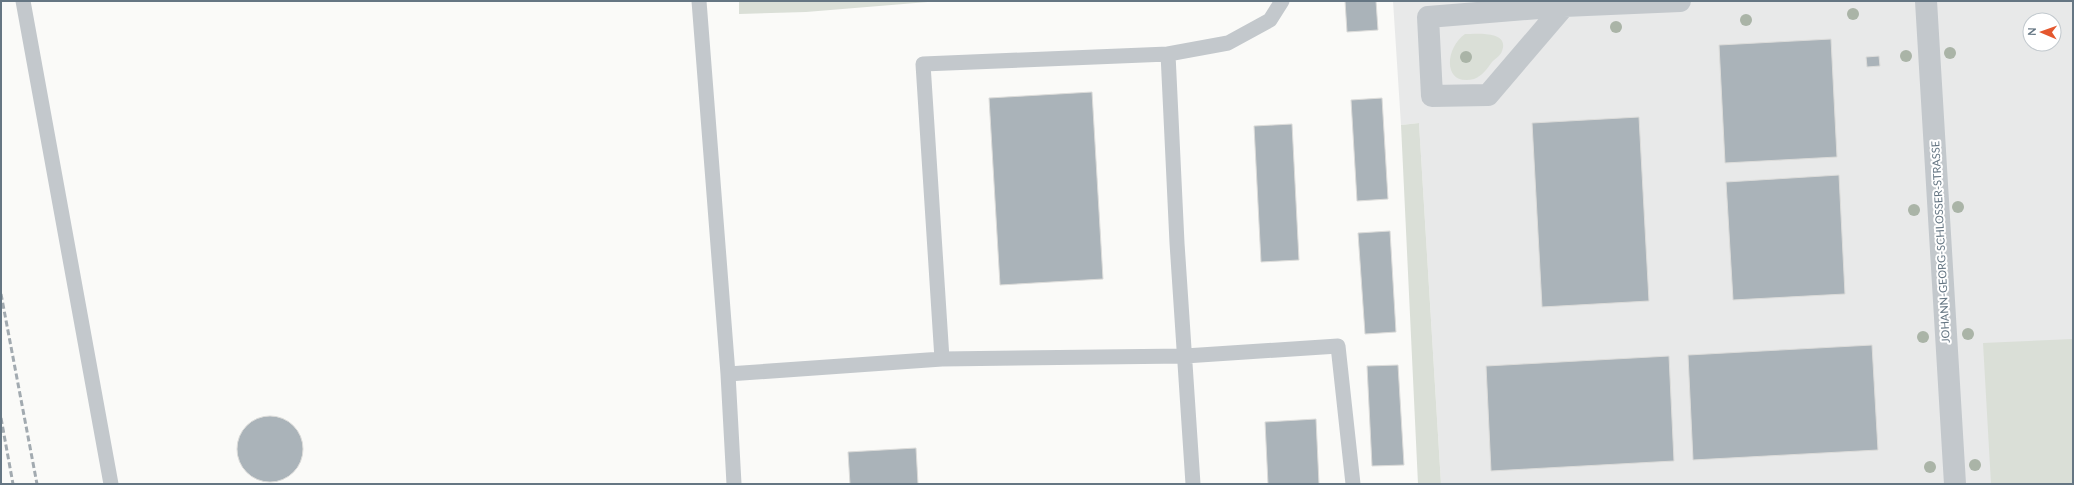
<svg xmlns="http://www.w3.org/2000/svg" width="2074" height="485" font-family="Lato,sans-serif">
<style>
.built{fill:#e8e9e9;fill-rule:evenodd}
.green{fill:#dadfd7}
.building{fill:#aab3b9;stroke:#dcdcda}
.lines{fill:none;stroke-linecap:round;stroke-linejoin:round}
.lane{stroke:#c3c8cc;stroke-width:15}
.street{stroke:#c3c8cc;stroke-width:22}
.rail{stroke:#a2aab0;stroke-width:3;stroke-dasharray:6 3;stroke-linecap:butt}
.tree{fill:#aab4a7}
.labels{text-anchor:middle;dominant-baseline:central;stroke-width:4;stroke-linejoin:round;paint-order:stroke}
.street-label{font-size:11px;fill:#657683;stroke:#fff}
</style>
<rect width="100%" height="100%" fill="#fafaf8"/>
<path class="built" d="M 1393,1 L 2073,1 L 2073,484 L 1441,484 L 1419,123 L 1401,125 ZM 2030,20 L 2054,20 L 2054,44 L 2030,44 Z"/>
<path class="green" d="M 739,1 L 940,1 L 806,12 L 739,14 Z
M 1465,34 C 1475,34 1510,30 1502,51 C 1501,55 1495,59 1492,62 C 1487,69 1482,76 1474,79 C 1443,87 1444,49 1465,34 Z
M 1419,123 L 1441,484 L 1418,484 L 1401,125 Z
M 2073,339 L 2073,484 L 1991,484 L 1983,343 Z"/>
<path class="building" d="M 1345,1 L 1376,1 L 1378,30 L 1347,32 Z
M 1831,39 L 1837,157 L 1725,163 L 1719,45 Z
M 1879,56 L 1880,66 L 1867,67 L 1866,57 Z
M 1092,92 L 1103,279 L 1000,285 L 989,98 Z
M 1382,98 L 1388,199 L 1357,201 L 1351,100 Z
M 1639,117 L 1649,301 L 1542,307 L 1532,123 Z
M 1292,124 L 1299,260 L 1261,262 L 1254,126 Z
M 1839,175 L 1845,294 L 1733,300 L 1726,182 Z
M 1390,231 L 1396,332 L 1365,334 L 1358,233 Z
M 1872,345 L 1878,450 L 1693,460 L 1688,355 Z
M 1669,356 L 1674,461 L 1491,471 L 1486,366 Z
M 1398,365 L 1404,465 L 1372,466 L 1367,366 Z
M237 449a33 33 0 1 1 66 0a33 33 0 1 1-66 0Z
M 1316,419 L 1319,484 L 1268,484 L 1265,422 Z
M 916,448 L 918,484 L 850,484 L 848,452 Z"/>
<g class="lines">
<path class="lane" d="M 23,1 L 111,484
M 699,1 L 728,374 L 734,484
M 1168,54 L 1228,43 L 1270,20 L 1282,1
M 942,359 L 923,64 L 1168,54 L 1177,243 L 1193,484
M 728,374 L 942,359 L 1185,356 L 1338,346 L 1353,484"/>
<path class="street" d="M 1926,1 L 1955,484
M 1564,6 L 1488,95 L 1432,96 L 1428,17 L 1564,6 L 1680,1"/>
<path class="rail" d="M 1,294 L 37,484
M 1,418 L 13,484"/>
</g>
<g class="tree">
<circle cx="1853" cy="14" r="6"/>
<circle cx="1746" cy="20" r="6"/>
<circle cx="1616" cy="27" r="6"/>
<circle cx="1950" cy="53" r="6"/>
<circle cx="1906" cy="56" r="6"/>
<circle cx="1466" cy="57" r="6"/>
<circle cx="1958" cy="207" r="6"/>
<circle cx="1914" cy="210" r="6"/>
<circle cx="1968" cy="334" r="6"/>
<circle cx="1923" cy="337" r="6"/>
<circle cx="1975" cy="465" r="6"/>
<circle cx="1930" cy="467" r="6"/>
</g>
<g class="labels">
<g class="street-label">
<text transform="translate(1940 242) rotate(-93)">JOHANN-GEORG-SCHLOSSER-STRASSE</text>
</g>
</g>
<rect width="2074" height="485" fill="none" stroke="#657683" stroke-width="4"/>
<g transform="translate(2042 32) rotate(272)"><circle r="19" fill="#ffffff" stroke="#c1c8cd"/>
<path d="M0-3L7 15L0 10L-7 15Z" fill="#e4572e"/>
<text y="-6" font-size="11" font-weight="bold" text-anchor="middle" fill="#657683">N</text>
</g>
</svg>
